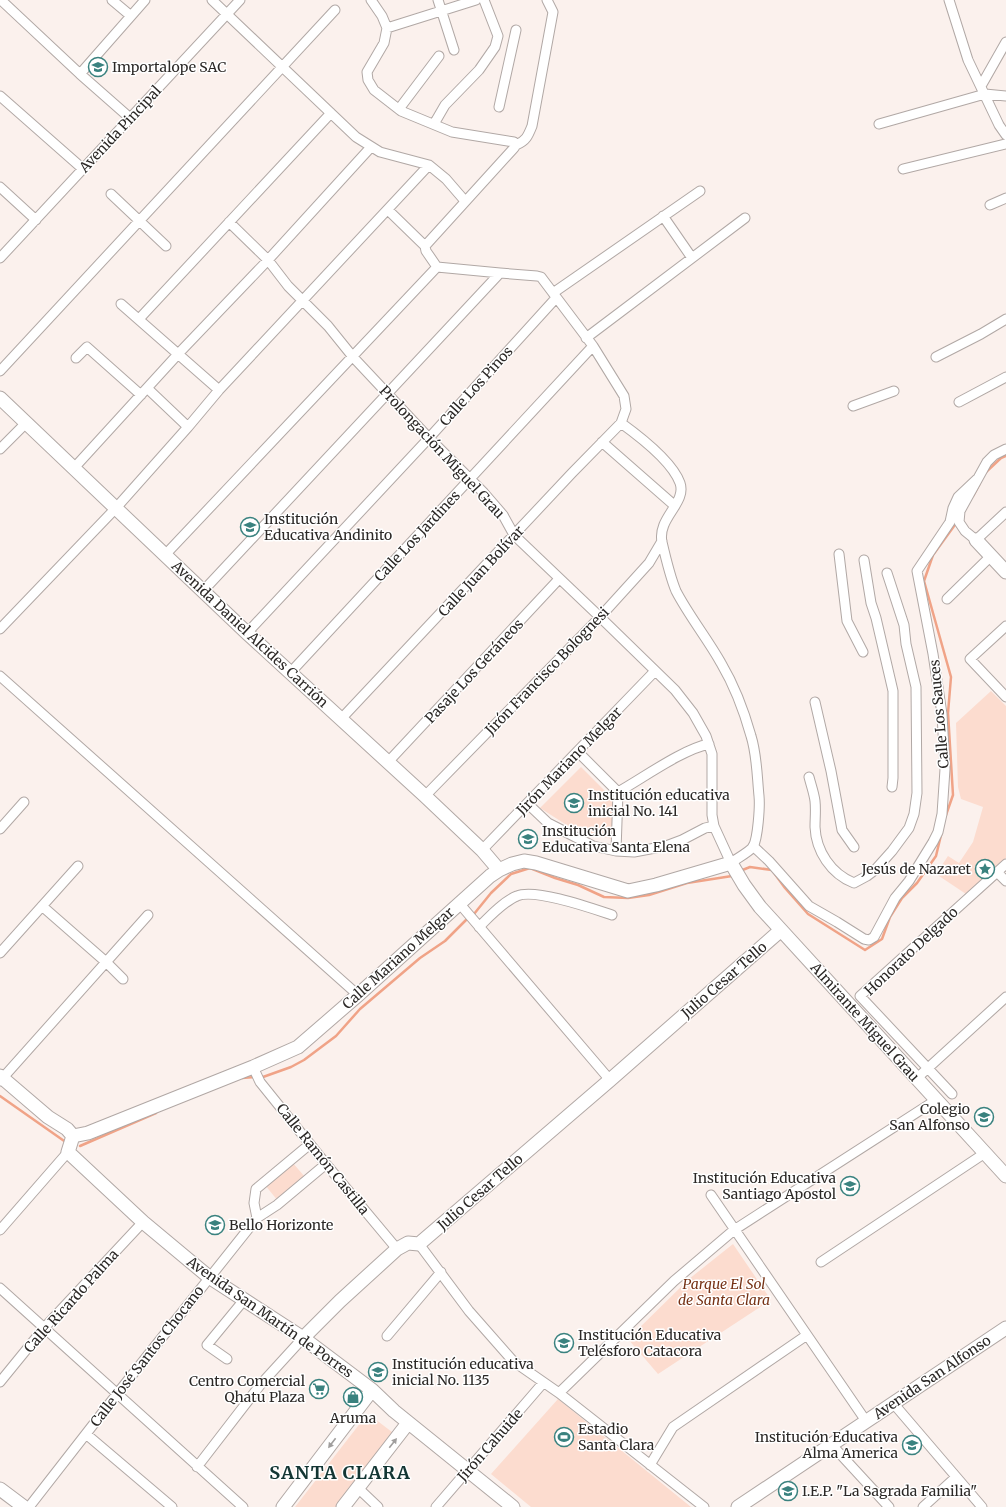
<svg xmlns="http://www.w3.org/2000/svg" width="1006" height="1507" font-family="Merriweather,serif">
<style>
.green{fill:#fcdccf}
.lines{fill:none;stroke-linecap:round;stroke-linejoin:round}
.stream{stroke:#f0a387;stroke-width:2.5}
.street-casing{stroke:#b1a8a5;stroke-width:11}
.secondary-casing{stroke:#b1a8a5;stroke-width:15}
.street{stroke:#fff;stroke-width:9}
.secondary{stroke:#fff;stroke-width:13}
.oneway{fill:#a09e9d}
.labels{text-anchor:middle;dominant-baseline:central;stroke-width:3;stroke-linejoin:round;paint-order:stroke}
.poi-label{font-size:14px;fill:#2b2826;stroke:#fff;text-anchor:start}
.street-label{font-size:14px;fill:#2b2826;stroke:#fff}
.park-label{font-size:14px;font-style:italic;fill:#763215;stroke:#fff}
.district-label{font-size:18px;font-weight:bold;letter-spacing:1px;fill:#133634;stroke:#fff}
</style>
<rect width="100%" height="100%" fill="#fbf1ed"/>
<path class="green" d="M 991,691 L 1006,706 L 1006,858 L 966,894 L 936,874 L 948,856 L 959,863 L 973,842 L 983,807 L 961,799 L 958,787 L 956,723 Z
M 581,767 L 614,800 L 612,839 L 573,829 L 540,808 Z
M 292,1162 L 305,1177 L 278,1201 L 265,1185 Z
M 733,1244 L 771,1300 L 658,1374 L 628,1339 L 689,1279 Z
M 558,1399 L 691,1507 L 531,1507 L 491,1474 Z
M 371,1416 L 392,1432 L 393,1437 L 338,1507 L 295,1507 L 365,1417 Z"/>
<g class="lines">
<path class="stream" d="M 985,473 L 1001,458 L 1006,456
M 973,496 L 979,485
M 946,815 L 953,795 L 948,713 L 951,677 L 924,581 L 933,555 L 957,522
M 740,871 L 750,867 L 772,870 L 785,888 L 808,914 L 865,950 L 882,939 L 890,917 L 902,898 L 917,883 L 936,856 L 941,835
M 474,914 L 491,893 L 511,874 L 530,868 L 555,878 L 578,885 L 604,897 L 628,898 L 649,895 L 687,883 L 732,876
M 263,1077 L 291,1067 L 304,1060 L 336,1036 L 360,1009 L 420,958 L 445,941 L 466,920
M 242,1078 L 255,1077
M 0,1096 L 67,1143
M 80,1146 L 156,1113"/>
<defs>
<path id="street" d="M 1,0 L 80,74 L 130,118
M 112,0 L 131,16
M 212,0 L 356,137 L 380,152 L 429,165 L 446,179 L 465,201
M 371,0 L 382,16 L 387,28 L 384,43 L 367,72 L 368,80 L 374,90 L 401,111 L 452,132 L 514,142 L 516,145
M 438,0 L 454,50
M 949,0 L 968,60 L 999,125 L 1006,135
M 387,28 L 476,0
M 80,74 L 145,0
M 981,86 L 1006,42
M 0,96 L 83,169
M 499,107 L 516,30
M 399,109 L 439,56
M 434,124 L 445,105 L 479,70 L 495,47 L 498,36 L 484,0
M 879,124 L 985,94 L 1006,96
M 903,169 L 1005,144
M 0,187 L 36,220
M 111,194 L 166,246
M 990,205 L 1006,198
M 388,210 L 425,246
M 663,216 L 692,258
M 229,222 L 268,260 L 288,286 L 328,326 L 353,357 L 429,438 L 484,493 L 503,515 L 514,535 L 600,617 L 675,690 L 693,713 L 706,736 L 712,754 L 712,815 L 714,826 L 731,863 C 736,859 749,852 753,847 C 758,838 760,806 759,796 C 757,776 757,755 751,736 C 744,711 734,685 721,663 C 707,638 689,616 676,591 C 671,579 665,555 662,542 C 657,518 687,503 680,483 C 672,461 639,436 621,423
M 0,258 L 240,0
M 553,293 L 700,191
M 121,304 L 219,390 L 188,427
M 139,319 L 331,113
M 586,338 L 745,218
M 936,357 L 981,334 L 1006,319
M 76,358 L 87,347 L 141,395
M 0,371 L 335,10
M 219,390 L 429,165
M 959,402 L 1006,377
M 853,406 L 894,391
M 602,442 L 675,506
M 0,449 L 26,423
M 1006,449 L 994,455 L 987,462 L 960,511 L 959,522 L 965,531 L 976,540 L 1006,512
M 74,468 L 179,353 L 268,260 L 371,147
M 839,554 L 847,621 L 863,652
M 165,555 L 437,267
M 864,560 L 871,603 L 876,618 L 893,691 L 893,778 L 892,787
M 203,591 L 500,273
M 947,599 L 991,556
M 1006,626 L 970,659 L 1006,697
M 0,629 L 116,508 L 188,427 L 147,388
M 247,633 L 429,438 L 556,298
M 290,673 L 593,346
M 0,676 L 358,995
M 815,702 L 831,771 L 842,830 L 854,847
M 341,719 L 572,473 L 621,423 L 626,409 L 624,396 L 593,346 L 541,277 L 537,276 L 500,273 L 437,267 L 426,251 L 425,246 L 514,148 L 516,145 C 526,141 528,136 532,126 L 553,12 L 547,0
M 578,752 L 618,792 L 616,851
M 388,762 L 559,579
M 809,777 C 811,785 814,793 815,801 C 816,810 815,818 815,827 C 816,851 831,874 854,883 L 867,876 L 875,870 L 892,851 L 909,828 L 914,814 L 917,793 L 916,687 L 906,644 L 904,625 L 887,573
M 618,792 C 643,778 683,749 709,744
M 425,796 L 600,617 L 649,563 L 662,541
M 528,804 L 548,823 L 593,846 L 616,851 L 634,852 L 666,846 L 682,840 L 705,828 L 714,826
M 0,829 L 24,802
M 753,846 L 769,861 L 809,906 L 837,922 L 864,939 L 869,940 L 874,937 L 895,898 L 909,881 L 933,842 L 938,832 L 942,814 L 945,769 L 942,714 L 933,654 L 917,571 L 950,522 L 953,508 L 958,497 L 977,479
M 482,850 L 655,671
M 997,872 L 1006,881
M 459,903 L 610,1080
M 42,906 L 106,962 L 123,979
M 479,927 C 489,917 504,901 517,896 C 535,888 591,908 612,915
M 0,953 L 78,866
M 253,1067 L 260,1082 L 326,1164 L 397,1249
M 916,1079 L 1006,997
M 0,1081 L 148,915
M 952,1094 L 860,996 L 1006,864
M 711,1195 L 866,1421
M 257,1218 L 254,1203 L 256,1189 L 310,1144
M 0,1230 L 68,1152
M 419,1244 L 469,1311 L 513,1361 L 559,1393 L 704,1507
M 821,1262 L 985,1153
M 0,1288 L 243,1507
M 387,1336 L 441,1272
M 227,1359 L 207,1345 L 244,1300
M 0,1382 L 44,1328 L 143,1222
M 559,1393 L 674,1281 L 734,1230 L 936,1100
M 893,1403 L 982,1507
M 86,1434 L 172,1507
M 831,1444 L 889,1507
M 650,1465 L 673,1427 L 807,1335
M 197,1467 L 261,1384 L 303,1338
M 358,1488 L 378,1507
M 29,1507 L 117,1394 L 257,1218 L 277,1205 L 326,1164
M 436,1507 L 543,1383
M 923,1507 L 956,1477"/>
<path id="secondary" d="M 0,398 L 247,633 L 425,796 L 482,850 L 499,870
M 976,540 L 1006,572
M 0,1076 L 48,1117 L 67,1129 L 73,1136
M 73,1136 L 88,1133 L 253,1067 L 298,1047 L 358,995 L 490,876 L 499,870 L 512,864 L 524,861 L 536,863 L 628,891 L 656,885 L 731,863 L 744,885 L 760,907 L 1006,1176
M 73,1136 L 68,1152 L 143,1222 L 209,1277 L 303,1338 L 372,1390 L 394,1411 L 513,1507
M 303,1338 L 340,1301 L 397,1249 L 408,1243 L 419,1244 L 610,1080 L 781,930
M 0,1489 L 24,1507
M 283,1507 L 372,1390
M 343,1507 L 408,1423
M 738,1507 L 1006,1328"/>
</defs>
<use href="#street" class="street-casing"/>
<use href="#secondary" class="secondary-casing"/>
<use href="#street" class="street"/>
<use href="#secondary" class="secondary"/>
</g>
<defs><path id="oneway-solid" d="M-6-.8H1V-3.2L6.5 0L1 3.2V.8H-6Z"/></defs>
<g class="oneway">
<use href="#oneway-solid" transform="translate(332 1443) rotate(127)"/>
<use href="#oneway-solid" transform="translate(393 1443) rotate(-52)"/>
</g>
<defs>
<symbol id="school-ring" viewBox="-11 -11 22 22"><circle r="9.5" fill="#fff" stroke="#3a827f" stroke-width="1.5"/><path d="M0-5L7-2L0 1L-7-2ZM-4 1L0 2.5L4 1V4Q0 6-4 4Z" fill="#3a827f"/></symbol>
<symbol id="sight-ring" viewBox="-11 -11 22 22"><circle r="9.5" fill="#fff" stroke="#3a827f" stroke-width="1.5"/><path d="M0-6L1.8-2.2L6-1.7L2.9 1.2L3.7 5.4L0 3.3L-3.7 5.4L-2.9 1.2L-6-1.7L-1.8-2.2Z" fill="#3a827f"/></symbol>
<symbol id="supermarket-ring" viewBox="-11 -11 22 22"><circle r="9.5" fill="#fff" stroke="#3a827f" stroke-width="1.5"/><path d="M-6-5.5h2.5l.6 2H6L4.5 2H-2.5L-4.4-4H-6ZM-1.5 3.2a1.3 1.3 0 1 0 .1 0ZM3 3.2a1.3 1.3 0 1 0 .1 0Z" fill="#3a827f"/></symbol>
<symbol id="shop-ring" viewBox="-11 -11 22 22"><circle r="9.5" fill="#fff" stroke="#3a827f" stroke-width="1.5"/><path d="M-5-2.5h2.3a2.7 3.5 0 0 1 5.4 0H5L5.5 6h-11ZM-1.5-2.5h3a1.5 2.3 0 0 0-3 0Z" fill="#3a827f"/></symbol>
<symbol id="stadium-ring" viewBox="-11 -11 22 22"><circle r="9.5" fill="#fff" stroke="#3a827f" stroke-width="1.5"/><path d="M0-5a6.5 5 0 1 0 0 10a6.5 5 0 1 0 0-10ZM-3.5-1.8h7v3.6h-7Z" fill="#3a827f"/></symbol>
</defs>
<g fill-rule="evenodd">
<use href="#school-ring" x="87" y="56" width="22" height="22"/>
<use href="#school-ring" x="239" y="516" width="22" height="22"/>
<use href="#school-ring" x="563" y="792" width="22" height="22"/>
<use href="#school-ring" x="517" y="828" width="22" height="22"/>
<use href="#sight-ring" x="974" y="858" width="22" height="22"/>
<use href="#school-ring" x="973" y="1106" width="22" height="22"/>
<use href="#school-ring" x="839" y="1175" width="22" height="22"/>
<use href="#school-ring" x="204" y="1214" width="22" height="22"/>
<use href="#school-ring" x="553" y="1332" width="22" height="22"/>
<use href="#school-ring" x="367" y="1361" width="22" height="22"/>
<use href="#supermarket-ring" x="308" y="1378" width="22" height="22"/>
<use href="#shop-ring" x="342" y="1386" width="22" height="22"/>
<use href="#stadium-ring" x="553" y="1426" width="22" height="22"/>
<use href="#school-ring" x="901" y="1434" width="22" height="22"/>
<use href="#school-ring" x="777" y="1480" width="22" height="22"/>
</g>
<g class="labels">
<g class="poi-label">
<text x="112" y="67">Importalope SAC</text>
<text x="264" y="519">Institución<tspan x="264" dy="16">Educativa Andinito</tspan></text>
<text x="588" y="795">Institución educativa<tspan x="588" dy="16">inicial No. 141</tspan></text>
<text x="542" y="831">Institución<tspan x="542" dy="16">Educativa Santa Elena</tspan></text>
<text x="971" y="869" text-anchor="end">Jesús de Nazaret</text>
<text x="970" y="1109" text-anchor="end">Colegio<tspan x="970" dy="16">San Alfonso</tspan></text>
<text x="836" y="1178" text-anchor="end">Institución Educativa<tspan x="836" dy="16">Santiago Apostol</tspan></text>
<text x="229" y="1225">Bello Horizonte</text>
<text x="578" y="1335">Institución Educativa<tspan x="578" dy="16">Telésforo Catacora</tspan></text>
<text x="392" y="1364">Institución educativa<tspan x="392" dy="16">inicial No. 1135</tspan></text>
<text x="305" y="1381" text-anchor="end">Centro Comercial<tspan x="305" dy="16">Qhatu Plaza</tspan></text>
<text x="353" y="1418" text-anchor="middle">Aruma</text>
<text x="578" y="1429">Estadio<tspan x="578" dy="16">Santa Clara</tspan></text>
<text x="898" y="1437" text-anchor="end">Institución Educativa<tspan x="898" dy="16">Alma America</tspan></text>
<text x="802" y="1491">I.E.P. "La Sagrada Familia"</text>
</g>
<g class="street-label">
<text transform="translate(120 129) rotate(-47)">Avenida Pincipal</text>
<text transform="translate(476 386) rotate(-48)">Calle Los Pinos</text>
<text transform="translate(442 452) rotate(47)">Prolongación Miguel Grau</text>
<text transform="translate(417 536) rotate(-47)">Calle Los Jardines</text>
<text transform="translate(481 571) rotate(-47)">Calle Juan Bolívar</text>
<text transform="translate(250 634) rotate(43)">Avenida Daniel Alcides Carrión</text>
<text transform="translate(474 671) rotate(-47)">Pasaje Los Geráneos</text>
<text transform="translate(547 671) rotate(-46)">Jirón Francisco Bolognesi</text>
<text transform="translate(939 714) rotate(-95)">Calle Los Sauces</text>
<text transform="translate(569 761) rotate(-46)">Jirón Mariano Melgar</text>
<text transform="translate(911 951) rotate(-43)">Honorato Delgado</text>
<text transform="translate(398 958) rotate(-42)">Calle Mariano Melgar</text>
<text transform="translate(724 980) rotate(-41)">Julio Cesar Tello</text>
<text transform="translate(865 1022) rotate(48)">Almirante Miguel Grau</text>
<text transform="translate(323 1159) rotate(51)">Calle Ramón Castilla</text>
<text transform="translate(480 1192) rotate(-41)">Julio Cesar Tello</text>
<text transform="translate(71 1301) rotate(-48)">Calle Ricardo Palma</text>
<text transform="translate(270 1317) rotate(35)">Avenida San Martín de Porres</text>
<text transform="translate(147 1356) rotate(-52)">Calle José Santos Chocano</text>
<text transform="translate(932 1377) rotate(-34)">Avenida San Alfonso</text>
<text transform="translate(490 1445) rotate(-49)">Jirón Cahuide</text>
</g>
<g class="park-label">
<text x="724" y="1284">Parque El Sol<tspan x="724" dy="16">de Santa Clara</tspan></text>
</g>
<g class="district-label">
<text x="340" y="1472">SANTA CLARA</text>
</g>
</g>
</svg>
